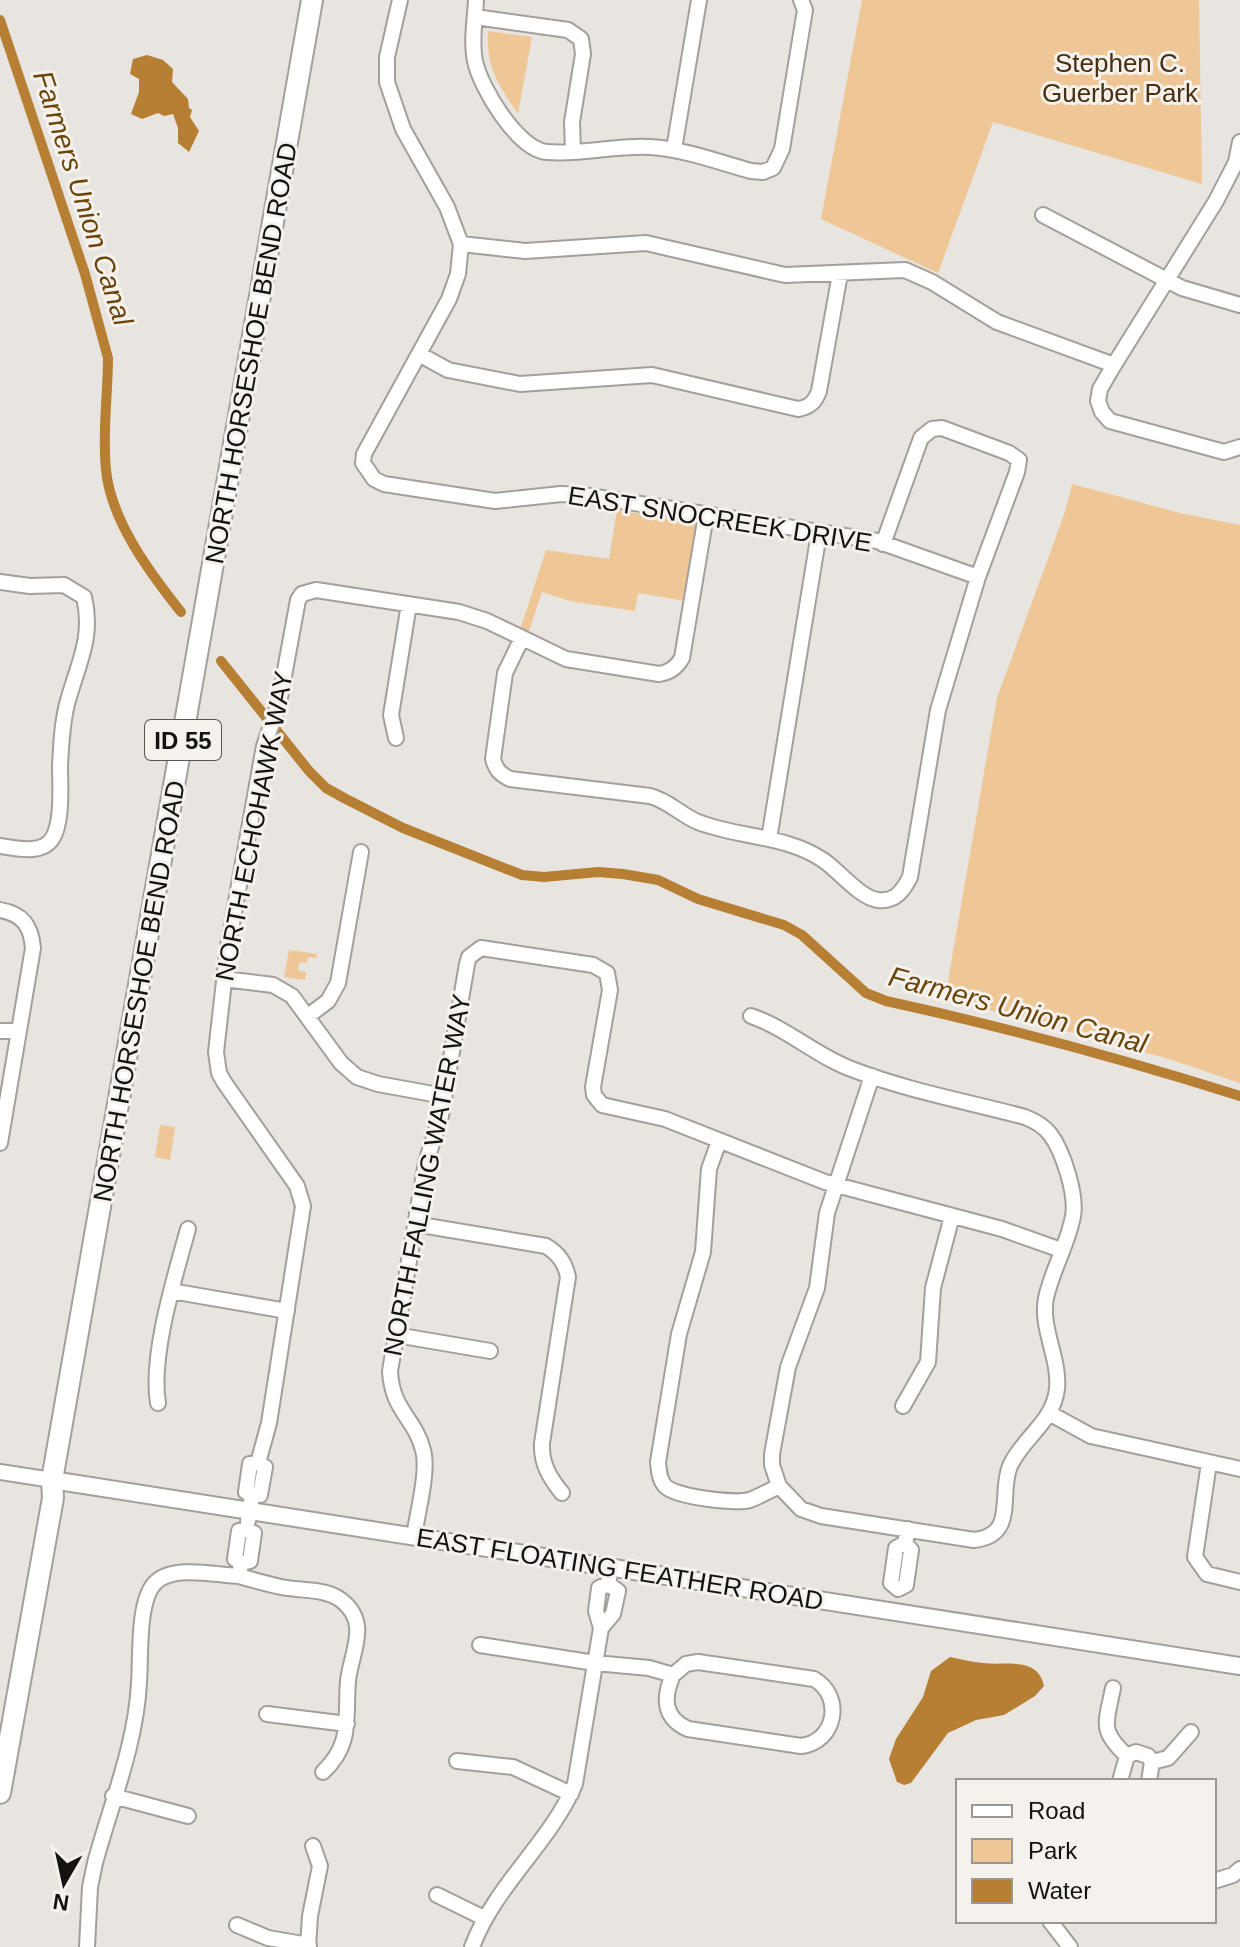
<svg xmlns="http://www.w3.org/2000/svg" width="1240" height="1947" font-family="Helvetica,sans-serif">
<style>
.green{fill:#efc695}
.water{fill:#b67f33}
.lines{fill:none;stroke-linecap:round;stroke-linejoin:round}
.canal{stroke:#b67f33;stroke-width:10}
.minor-casing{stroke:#a39f9b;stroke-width:18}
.major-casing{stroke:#a39f9b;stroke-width:20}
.highway-casing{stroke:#a39f9b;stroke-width:24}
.minor{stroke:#fff;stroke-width:14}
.major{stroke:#fff;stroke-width:16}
.highway{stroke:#fff;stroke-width:20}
.labels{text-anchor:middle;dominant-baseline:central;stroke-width:6;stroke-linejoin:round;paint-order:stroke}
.shield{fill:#f5f1ec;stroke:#585653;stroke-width:2}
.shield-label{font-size:24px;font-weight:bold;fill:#141311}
.park-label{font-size:26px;fill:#472f0f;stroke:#f5f1ec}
.street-label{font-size:26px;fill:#141311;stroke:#f5f1ec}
.water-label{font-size:28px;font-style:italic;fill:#6a4409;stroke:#f5f1ec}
</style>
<rect width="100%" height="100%" fill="#e8e4df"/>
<path class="green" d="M 862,0 L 1199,0 L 1202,184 L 993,122 L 938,273 L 821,219 Z
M 488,31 L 532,37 L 518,114 C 498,84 486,68 488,31 Z
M 1072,484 L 1180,513 L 1240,525 L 1240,1083 L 1169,1059 L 945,998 L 997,698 L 1065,512 Z
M 617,510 L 693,523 L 697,526 L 685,601 L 638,593 L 635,611 L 570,601 L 542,592 L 528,634 L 520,630 L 546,550 L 609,559 Z
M 289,950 L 317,954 L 316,958 L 308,957 L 307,963 L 300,962 L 298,970 L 306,972 L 305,980 L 284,977 Z
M 160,1125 L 175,1127 L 170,1160 L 155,1157 Z"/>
<path class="water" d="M 147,55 L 163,60 L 173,69 L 172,82 L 188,99 L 189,108 L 192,110 L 190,117 L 199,131 L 189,152 L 178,143 L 178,128 L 173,114 L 164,116 L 158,113 L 142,119 L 131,114 L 139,92 L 139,79 L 130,74 L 133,59 Z
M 950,1657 C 961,1659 972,1662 983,1663 C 1006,1666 1038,1656 1044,1686 L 1035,1696 L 1004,1715 L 976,1720 L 948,1733 L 911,1783 L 904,1785 L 897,1782 L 889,1759 L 896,1739 L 923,1697 L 931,1671 Z"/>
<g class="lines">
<path class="canal" d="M 0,20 L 85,274 L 108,358 C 108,394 102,433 106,470 C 111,521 150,573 181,612
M 221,661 L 309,771 L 326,788 L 346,799 L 403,828 L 522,875 L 544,877 L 598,872 L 623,874 L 658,880 L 698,899 L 784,925 L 802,935 L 866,993 L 886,1001 C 1005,1027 1123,1059 1240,1096"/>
<defs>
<path id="minor" d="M 400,0 L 387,57 L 387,82 L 403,129 L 447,207 L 461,244 L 458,274 L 449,299 L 364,454 L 363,463 L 374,479 L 384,484 L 495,501 L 561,494 L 583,495 L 877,541 L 978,577
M 476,0 C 475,19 471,42 475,61 C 480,87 518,150 547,152 C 581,155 616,145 650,147 C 684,149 718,162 751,171 L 763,172 L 773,168 L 782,149 L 805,10 L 801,0
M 475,17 L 568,30 L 581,39 L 583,54 L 572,122 L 573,152
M 1240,142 L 1236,162 L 1216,201 L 1114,365 L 1100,389 L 1098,401 L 1102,412 L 1110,421 L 1224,452 L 1240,447
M 674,149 L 699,0
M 1043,215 L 1182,288 L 1240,305
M 461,244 L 525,251 L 646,243 L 785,275 L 905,270 L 932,282 L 997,322 L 1114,365
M 419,354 L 448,370 L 520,384 L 652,375 L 798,409 C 810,407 815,402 819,391 L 840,274
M 0,582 L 30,586 L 64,585 L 84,597 C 94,638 77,666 67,704 C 62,724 61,745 60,766 C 60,784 63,823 52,839 C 41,855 16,848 0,846
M 522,638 L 505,673 L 493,759 C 496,770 500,774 510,779 L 650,796 C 669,801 681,815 698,822 C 739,838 786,835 823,860 C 838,870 860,898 878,900 C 895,902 903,891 910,877 L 938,710 L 978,577 L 1017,472 L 1019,460 L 1009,453 L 942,428 L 932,429 L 921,438 L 883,544
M 396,738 L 391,715 L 409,604
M 769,839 L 819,533
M 0,910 C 23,914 31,926 33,948 L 0,1143
M 224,979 L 273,985 L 292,996 L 341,1063 L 357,1077 L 378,1084 L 444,1096
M 308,1016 L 328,1001 L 338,983 L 361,852
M 0,1031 L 19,1031
M 719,1141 L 709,1169 L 703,1252 L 679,1334 L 658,1462 C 659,1471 659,1479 665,1486 C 675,1497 735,1504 750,1500 C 760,1496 769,1491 779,1486 L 801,1509 L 821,1516 L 974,1540 C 1018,1535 998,1495 1010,1466 C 1023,1437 1053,1423 1057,1389 C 1060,1358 1040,1328 1046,1298 C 1052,1270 1068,1244 1073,1216 C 1077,1195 1063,1151 1050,1134 C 1044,1126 1035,1121 1025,1117 C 969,1102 909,1091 854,1070 C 817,1057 789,1029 751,1016
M 415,1224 L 546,1246 C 559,1254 565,1263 568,1277 L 542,1443 C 541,1463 549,1477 562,1493
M 171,1291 L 287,1311
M 396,1335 L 490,1351
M 158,1403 C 150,1356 175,1276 188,1229
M 903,1406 L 928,1362 L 933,1288 L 952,1216
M 1049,1413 L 1091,1436 L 1240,1469
M 258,1463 L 269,1423 L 303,1206 L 297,1186 L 224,1082 L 219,1073 L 216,1052 L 228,946 L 264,746 L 279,703 L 298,600 L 302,594 L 316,590 L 459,612 L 487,621 L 566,659 L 659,674 C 670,672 676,668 682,658 L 706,515
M 1209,1463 L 1195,1557 L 1207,1574 L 1240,1582
M 0,1472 L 52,1480
M 779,1486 L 772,1465 L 772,1454 L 788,1367 L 817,1288 L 827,1213 L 872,1076
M 248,1521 L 252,1495 L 246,1492 L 250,1464 L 258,1463 L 265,1467 L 260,1495 L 252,1495
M 414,1537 C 417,1513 429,1472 423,1450 C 415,1418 392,1411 390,1371 L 426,1162 L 441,1116 L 467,964 L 469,957 L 481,948 L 593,965 L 607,973 L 610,990 L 593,1087 L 594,1095 L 602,1105 L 665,1119 L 825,1182 L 1002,1229 L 1061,1250
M 905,1543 L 896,1548 L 891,1583 L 898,1589 L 906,1585 L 911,1550 L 905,1543 L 908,1529
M 239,1576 C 253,1580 267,1584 281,1587 C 301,1591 325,1588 341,1600 C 371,1623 351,1652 348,1681 C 345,1718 353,1744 323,1772
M 608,1584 L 618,1591 L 613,1614 L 601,1628 L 596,1611 L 599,1588 L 608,1584 L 611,1567
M 480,1645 L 595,1663 L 649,1668 L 673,1675 L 686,1664 L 698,1662 L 814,1679 C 844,1696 836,1742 801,1746 L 688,1729 C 663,1718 663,1697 673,1675
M 1113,1688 C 1106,1724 1099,1730 1127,1756
M 267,1714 L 347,1724
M 457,1761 L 513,1767 L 571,1794
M 1152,1762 L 1168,1758 L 1191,1732
M 1120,1781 L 1127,1756 L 1136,1752 L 1148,1756 L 1152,1762 L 1149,1781
M 113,1796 L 188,1816
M 1214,1881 L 1233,1875 L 1240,1869
M 437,1895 L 484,1918
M 1050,1921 L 1070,1947
M 237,1925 L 268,1938 L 309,1945
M 87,1947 L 90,1887 L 95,1863 C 111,1804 136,1744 139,1683 C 141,1658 137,1599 156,1582 C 174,1565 215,1575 239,1576 L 241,1563 L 235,1559 L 239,1531 L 246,1530 L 254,1533 L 250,1561 L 241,1563
M 308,1947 L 310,1916 L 320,1866 L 313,1846
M 472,1947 C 495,1885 550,1843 575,1784 L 601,1628"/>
<path id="major" d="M 52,1480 L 1240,1666"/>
<path id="highway" d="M 0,1793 L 53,1498 L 52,1480 L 312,0"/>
</defs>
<use href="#minor" class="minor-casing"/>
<use href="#major" class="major-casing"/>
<use href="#highway" class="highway-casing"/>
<use href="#minor" class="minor"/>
<use href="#major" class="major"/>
<use href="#highway" class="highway"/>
</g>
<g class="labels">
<rect class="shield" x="145" y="720" width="76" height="40" rx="6"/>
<g class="shield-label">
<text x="183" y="740">ID 55</text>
</g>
<g class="park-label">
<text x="1120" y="63">Stephen C.<tspan x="1120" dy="30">Guerber Park</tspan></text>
</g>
<g class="street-label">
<text transform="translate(251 353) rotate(-80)">NORTH HORSESHOE BEND ROAD</text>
<text transform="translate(720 519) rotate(9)">EAST SNOCREEK DRIVE</text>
<text transform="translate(254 826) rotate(-79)">NORTH ECHOHAWK WAY</text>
<text transform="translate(139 991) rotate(-80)">NORTH HORSESHOE BEND ROAD</text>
<text transform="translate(427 1175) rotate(-79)">NORTH FALLING WATER WAY</text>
<text transform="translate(620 1569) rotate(9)">EAST FLOATING FEATHER ROAD</text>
</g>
<g class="water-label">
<text transform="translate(83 198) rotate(72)">Farmers Union Canal</text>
<text transform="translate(1018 1010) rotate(15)">Farmers Union Canal</text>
</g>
</g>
<rect x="956" y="1779" width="260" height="144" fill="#f5f1ec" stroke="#9b9894" stroke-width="2"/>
<rect x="972" y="1805" width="40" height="12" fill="#ffffff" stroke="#9b9894" stroke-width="2"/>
<text x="1028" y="1819" font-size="24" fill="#141311">Road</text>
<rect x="972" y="1839" width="40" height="24" fill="#efc695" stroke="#9b9894" stroke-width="2"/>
<text x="1028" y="1859" font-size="24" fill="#141311">Park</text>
<rect x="972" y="1879" width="40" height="24" fill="#b67f33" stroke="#9b9894" stroke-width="2"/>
<text x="1028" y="1899" font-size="24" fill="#141311">Water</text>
<g transform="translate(64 1883) rotate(189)" stroke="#f5f1ec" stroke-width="6" paint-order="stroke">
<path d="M0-6L14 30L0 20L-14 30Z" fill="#141311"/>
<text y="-12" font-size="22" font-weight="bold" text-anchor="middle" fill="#141311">N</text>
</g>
</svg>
